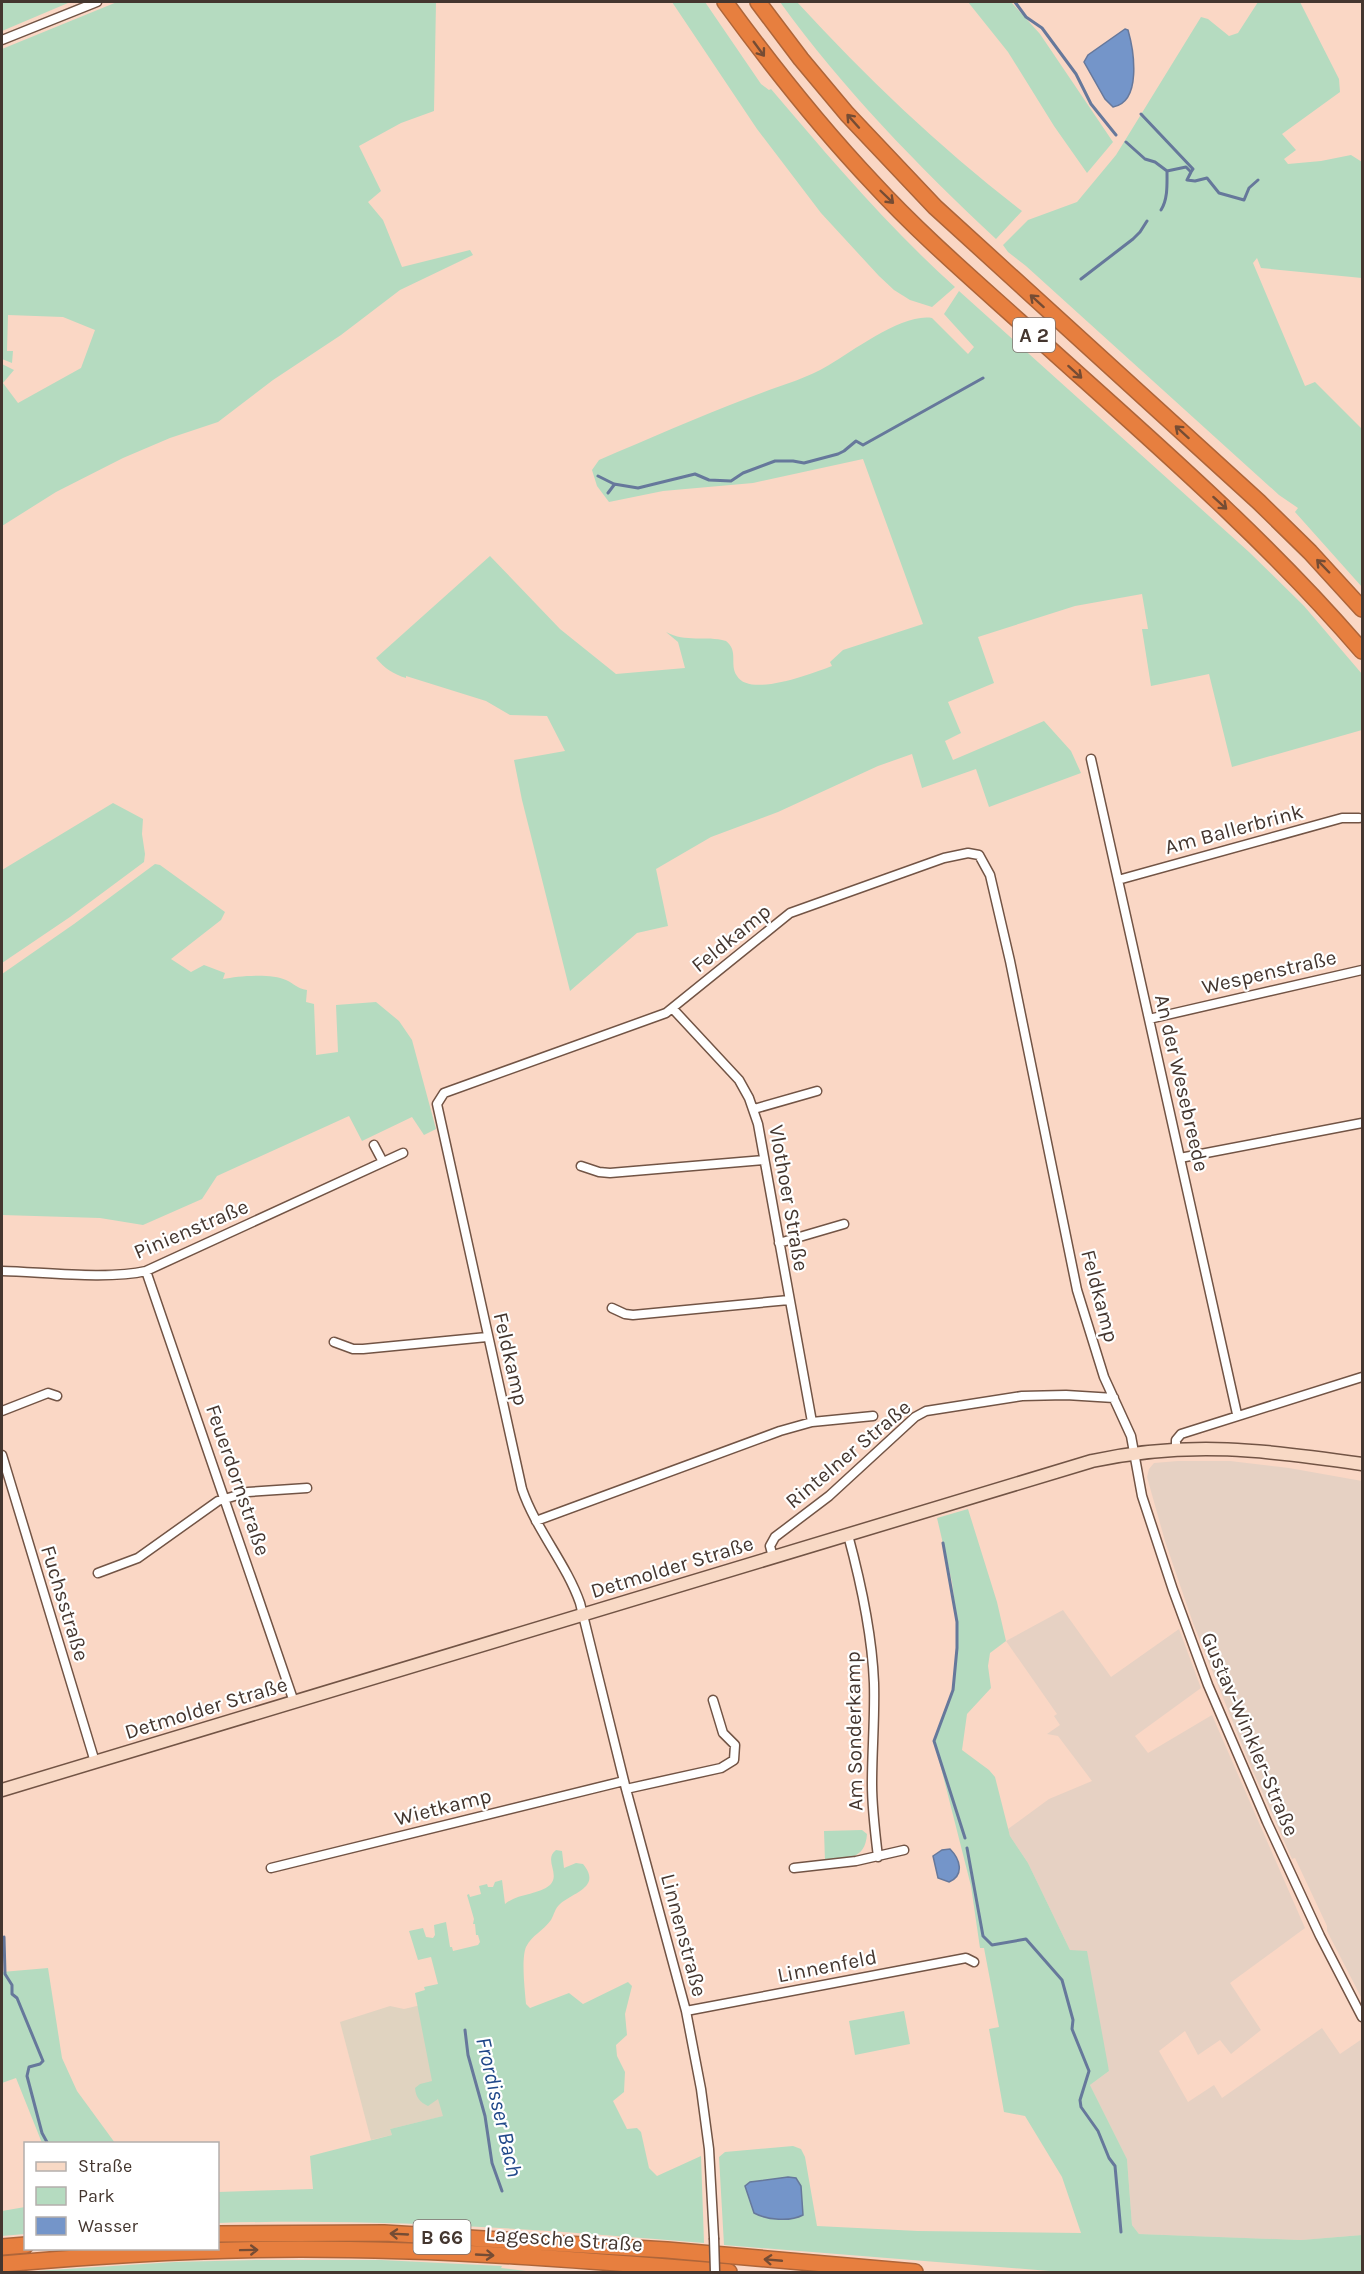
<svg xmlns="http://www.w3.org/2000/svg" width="1364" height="2274" font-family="Karla,sans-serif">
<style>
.industrial{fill:#e6d1c3}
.education{fill:#e0d3c0}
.green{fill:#b5dbc0}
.water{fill:#7495c9;stroke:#66789b;stroke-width:1.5}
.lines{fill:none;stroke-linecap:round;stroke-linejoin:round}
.stream{stroke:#66789b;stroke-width:3}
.street-casing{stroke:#725445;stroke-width:11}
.secondary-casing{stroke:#725445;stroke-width:15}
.highway-casing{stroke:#ae6539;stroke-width:18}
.street{stroke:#fff;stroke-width:8}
.secondary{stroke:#f8d9c5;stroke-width:12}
.highway{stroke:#e77f3f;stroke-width:15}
.street-bridge-casing{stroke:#725445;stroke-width:11;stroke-linecap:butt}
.street-bridge{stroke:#fff;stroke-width:8}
.oneway{stroke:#754c34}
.labels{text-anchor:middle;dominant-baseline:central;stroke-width:4.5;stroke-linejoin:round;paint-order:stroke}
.shield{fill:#fff;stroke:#7c726d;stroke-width:1.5}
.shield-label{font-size:20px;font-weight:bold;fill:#44362f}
.street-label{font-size:21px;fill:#44362f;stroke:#fff}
.water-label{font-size:22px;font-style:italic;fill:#204889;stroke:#fff}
</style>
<rect width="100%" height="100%" fill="#fad7c5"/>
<path class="industrial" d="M 1178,1461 L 1230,1461 L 1289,1468 L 1362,1481 L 1362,1999 L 1327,1931 L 1327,1926 L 1295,1858 L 1292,1859 L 1248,1760 L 1193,1623 L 1165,1541 L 1147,1477 L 1149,1469 L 1154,1463 Z
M 1063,1610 L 1111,1677 L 1179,1629 L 1201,1688 L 1135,1736 L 1148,1753 L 1212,1715 L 1305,1928 L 1230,1983 L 1261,2030 L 1231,2054 L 1220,2040 L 1198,2055 L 1185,2031 L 1159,2051 L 1188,2102 L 1214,2085 L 1222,2098 L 1322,2028 L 1340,2054 L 1362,2039 L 1362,2235 L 1301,2240 L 1139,2234 L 1132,2225 L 1127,2159 L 1090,2085 L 1109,2071 L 1070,1950 L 1028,1863 L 1010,1836 L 1008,1829 L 1049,1799 L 1092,1781 L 1058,1736 L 1047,1734 L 1060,1725 L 1054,1716 L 1057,1714 L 1006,1641 Z"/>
<path class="education" d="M 421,2005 L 444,2116 L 390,2129 L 392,2135 L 371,2140 L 340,2022 L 390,2006 L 404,2009 Z"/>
<path class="green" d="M 2,2 L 67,2 L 68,3 L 2,31 Z
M 117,2 L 436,2 L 434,111 L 401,123 L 359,146 L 381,191 L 368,202 L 383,220 L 402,267 L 470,250 L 473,255 L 400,290 L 341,335 L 273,380 L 218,422 L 170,438 L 123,458 L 56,492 L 2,526 L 2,364 L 14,370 L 3,383 L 18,403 L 81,368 L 95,330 L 63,317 L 8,315 L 7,351 L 13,351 L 12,363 L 2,359 L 2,49 Z
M 672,2 L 705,2 L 761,84 L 769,90 L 771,89 C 829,157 888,227 955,287 L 932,307 L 910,300 L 894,290 L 879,276 L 821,213 L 757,129 Z
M 780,2 L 797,2 C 866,77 941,149 1022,211 L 996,239 C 918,166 843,89 780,2 Z
M 968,2 L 1011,2 L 1040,34 L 1113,142 L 1087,173 L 1054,126 L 1008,52 Z
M 1258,2 L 1300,2 L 1339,79 L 1340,92 L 1282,134 L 1296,150 L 1284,159 L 1288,164 L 1321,161 L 1351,155 L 1362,162 L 1362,278 L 1261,268 L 1257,258 L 1253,263 L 1305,386 L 1315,382 L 1362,429 L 1362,587 L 1295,512 L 1298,508 L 1279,495 L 1026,266 L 1008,252 L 1003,245 L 1028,220 L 1077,202 L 1116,155 L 1201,17 L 1208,19 L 1229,36 L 1238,33 Z
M 959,291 L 1249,552 L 1304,606 L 1362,674 L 1362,730 L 1232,767 L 1209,674 L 1151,686 L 1142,629 L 1148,629 L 1142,594 L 1075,606 L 978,637 L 994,683 L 948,702 L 961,733 L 945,741 L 953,760 L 1044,721 L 1071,751 L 1081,773 L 989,807 L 976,769 L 922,788 L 912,754 L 878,766 L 778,812 L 711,837 L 656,869 L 668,926 L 637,933 L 570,991 L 522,800 L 514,760 L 565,751 L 547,716 L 510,715 L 486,701 L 406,676 L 406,678 C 393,674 384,668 376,658 L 490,556 L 560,629 L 616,674 L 685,668 L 678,642 L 666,632 C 686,643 705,635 726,641 C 739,651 729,664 737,676 C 750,698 813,673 832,666 L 830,662 L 843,650 L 923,624 L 863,459 L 753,483 L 663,491 L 609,502 L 597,486 L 592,470 L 599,460 C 648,439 698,417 748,398 C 775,387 804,380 829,365 C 853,351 903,313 932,318 L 968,354 L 974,347 L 944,314 Z
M 113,803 L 143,819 L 142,834 L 145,854 L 144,862 L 70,917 L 2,963 L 2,870 Z
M 155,864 L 160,865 L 225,912 L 221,920 L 171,959 L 191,972 L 204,965 L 225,973 L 223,979 C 239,976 271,973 286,980 C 295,984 296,988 307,990 L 306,1002 L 314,1004 L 316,1055 L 338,1052 L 336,1005 L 376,1002 L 399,1021 L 412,1040 L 436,1129 L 424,1135 L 412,1117 L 362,1141 L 349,1116 L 217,1176 L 202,1199 L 143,1225 L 100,1218 L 2,1215 L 2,974 L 74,924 Z
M 968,1509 L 997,1602 L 1006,1641 L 990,1653 L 988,1666 L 991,1688 L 967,1714 L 962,1750 L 989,1770 L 995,1777 L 1010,1836 L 1028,1863 L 1070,1950 L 1087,1951 L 1109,2071 L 1090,2085 L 1127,2159 L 1132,2225 L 1139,2234 L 1301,2240 L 1362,2235 L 1362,2272 L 1062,2272 L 724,2245 L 719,2157 L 725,2152 L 793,2146 L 801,2149 L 805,2157 L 817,2226 L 918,2231 L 1081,2233 L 1062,2177 L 1025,2116 L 1004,2112 L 989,2029 L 999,2027 L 984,1948 L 980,1948 L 971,1886 L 934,1740 L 953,1690 L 958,1648 L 957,1621 L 952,1582 L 937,1518 Z
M 862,1830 L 867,1834 C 865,1861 847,1857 825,1861 L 824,1831 Z
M 556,1850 L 562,1851 L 564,1868 L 576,1863 L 583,1864 C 602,1887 574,1892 560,1904 C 555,1908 554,1915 551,1920 C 543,1931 532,1935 526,1947 C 521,1959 525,1991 526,2004 L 530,2008 L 569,1993 L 583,2004 L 628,1982 L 632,1986 L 625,2014 L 627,2035 L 616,2045 L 617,2056 L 625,2072 L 624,2092 L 613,2101 L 627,2129 L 637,2128 L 641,2132 L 649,2168 L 657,2176 L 701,2156 L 704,2243 C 542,2229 380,2218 218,2223 L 218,2192 L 313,2189 L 310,2156 L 392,2135 L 390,2129 L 443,2116 L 438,2099 L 428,2106 C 420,2102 416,2098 415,2088 L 420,2084 L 432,2081 L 415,1993 L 425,1990 L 424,1987 L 438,1984 L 431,1957 L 418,1960 L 409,1931 L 423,1928 L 426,1937 L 433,1938 L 435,1935 L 434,1925 L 446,1922 L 450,1947 L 452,1947 L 453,1951 L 478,1945 L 480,1942 L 478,1935 L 476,1935 L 475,1924 L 473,1924 L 474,1919 L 467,1895 L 469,1894 L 470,1897 L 481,1894 L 479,1886 L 487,1884 L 488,1887 L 493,1887 L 495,1882 L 502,1880 L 505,1904 C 518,1893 539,1895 550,1885 C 561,1874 543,1860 556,1850 Z
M 48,1968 L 62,2058 L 77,2091 L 115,2143 L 42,2143 L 16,2078 L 2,2083 L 2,1972 Z
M 904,2011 L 910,2044 L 855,2055 L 849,2021 Z
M 25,2207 L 25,2234 L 2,2236 L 2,2211 Z
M 259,2260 L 381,2260 L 502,2266 L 501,2268 L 534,2272 L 20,2272 L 175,2262 Z"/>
<path class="water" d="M 1125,29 L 1128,30 C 1134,51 1142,102 1113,107 L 1105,99 L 1084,62 L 1088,55 Z
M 950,1849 C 960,1859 965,1875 949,1882 L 938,1878 L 933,1856 L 942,1850 Z
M 788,2177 L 796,2178 L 801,2186 L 803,2215 C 790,2222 767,2220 754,2213 L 745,2186 L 750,2182 Z"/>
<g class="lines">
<path class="stream" d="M 1015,2 L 1026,17 L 1042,28 L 1076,74 L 1091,104 L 1116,135
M 1141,114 L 1193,169 L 1191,172
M 1126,142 L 1145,159 L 1155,162 L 1167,171 L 1186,167 L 1191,172 L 1187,180 L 1195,181 L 1207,178 L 1219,193 L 1244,200 L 1249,188 L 1258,180
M 1161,210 C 1168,199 1167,184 1167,171
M 1081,279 L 1133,239 L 1140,232 L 1147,221
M 598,476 L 614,484 L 638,488 L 695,474 L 709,480 L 731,481 L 743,473 L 775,461 L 793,461 L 804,463 L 838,454 L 844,451 L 856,441 L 863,445 L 983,378
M 608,493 L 614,485
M 943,1543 L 957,1622 L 957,1648 L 953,1690 L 934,1741 L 965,1838
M 967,1848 L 983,1936 L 992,1945 L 1026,1939 L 1062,1980 L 1073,2020 L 1072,2029 L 1089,2071 L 1080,2100 L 1081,2107 L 1098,2131 L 1109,2158 L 1115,2166 L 1121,2232
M 4,1937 L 5,1974 L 12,1985 L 12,1994 L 17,1998 L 43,2061 L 40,2064 L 29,2067 L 27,2076 L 42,2133 L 48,2144
M 465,2030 L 468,2055 L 485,2116 L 492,2163 L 502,2191"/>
<defs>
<path id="street" d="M 2,40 L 97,2
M 1091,759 L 1237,1414
M 1118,880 L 1342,818 L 1359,818
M 673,1009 L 739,1080 L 749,1098 L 758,1124 L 812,1422
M 1149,1019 L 1362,970
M 754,1109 L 817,1091
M 374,1145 L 383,1162
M 1180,1158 L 1362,1123
M 581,1166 L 599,1172 L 610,1173 L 764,1160
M 779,1243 L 844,1224
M 2,1271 C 43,1272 108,1280 146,1271 L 403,1153
M 146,1271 L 294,1702
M 612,1308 L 625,1314 L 633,1315 L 789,1300
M 334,1342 L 353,1349 L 363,1349 L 487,1337
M 2,1411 L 48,1393 L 57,1396
M 1176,1448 L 1176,1440 L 1181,1434 L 1362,1377
M 2,1455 L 95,1762
M 536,1521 L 780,1431 L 812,1422 L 873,1416
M 848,1535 C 861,1583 872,1633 874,1683 C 875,1717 872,1750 872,1784 C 872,1808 875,1832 878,1857
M 773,1557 L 770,1546 L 775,1537 L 829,1496 L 915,1417 L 926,1411 L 1022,1396 L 1066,1395 L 1114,1398
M 98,1573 L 138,1558 L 218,1501 L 248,1492 L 307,1488
M 626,1789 L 721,1768 L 734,1760 L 735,1745 L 723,1733 L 713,1700
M 271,1868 L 624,1781
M 794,1868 L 856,1861 L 904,1850
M 686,2011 L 966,1958 L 974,1962
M 714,2238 L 709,2149 L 701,2089 L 686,2011 L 626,1789 L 580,1603 C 566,1563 536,1530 522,1489 L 437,1104 L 444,1093 L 666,1013 L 790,913 L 944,858 L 968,853 L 979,855 L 990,875 L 1010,961 L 1077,1290 L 1104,1377 L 1131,1436 L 1142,1496 L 1173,1590 L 1208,1685 L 1267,1822 L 1320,1936 L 1362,2017"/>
<path id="secondary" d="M 2,1790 L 1092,1461 C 1189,1440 1266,1450 1362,1464"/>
<path id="highway" d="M 725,2 C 771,65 819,126 873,183 C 918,232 969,276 1019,321 C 1137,428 1259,531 1362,651
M 758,2 L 801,59 L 847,114 L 935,207 L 1259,502 L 1310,552 L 1362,609
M 218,2234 L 384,2233 L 667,2250 L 915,2272
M 2,2247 L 26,2245
M 2,2264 C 101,2255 201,2249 301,2249 C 444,2249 586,2260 729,2272"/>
</defs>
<use href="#street" class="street-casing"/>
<use href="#secondary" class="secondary-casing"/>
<use href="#highway" class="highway-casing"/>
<use href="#street" class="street"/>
<use href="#secondary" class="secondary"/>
<use href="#highway" class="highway"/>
<defs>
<path id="street-bridge" d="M 714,2238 L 715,2272"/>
</defs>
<use href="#street-bridge" class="street-bridge-casing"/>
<use href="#street-bridge" class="street-bridge"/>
</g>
<defs><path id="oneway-shaft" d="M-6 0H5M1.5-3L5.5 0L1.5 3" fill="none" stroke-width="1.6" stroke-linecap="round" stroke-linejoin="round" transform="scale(1.5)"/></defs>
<g class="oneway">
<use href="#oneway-shaft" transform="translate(759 49) rotate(54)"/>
<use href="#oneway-shaft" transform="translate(853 121) rotate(-132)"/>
<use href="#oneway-shaft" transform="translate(887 197) rotate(44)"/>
<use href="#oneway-shaft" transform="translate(1037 301) rotate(-138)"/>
<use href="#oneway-shaft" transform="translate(1075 372) rotate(42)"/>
<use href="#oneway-shaft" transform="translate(1182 432) rotate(-138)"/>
<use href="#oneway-shaft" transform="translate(1220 503) rotate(42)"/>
<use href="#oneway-shaft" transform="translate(1323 566) rotate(-134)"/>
<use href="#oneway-shaft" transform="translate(399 2234) rotate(-177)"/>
<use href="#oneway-shaft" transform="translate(249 2250) rotate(-1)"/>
<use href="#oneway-shaft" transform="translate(485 2255) rotate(3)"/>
<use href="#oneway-shaft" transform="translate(773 2260) rotate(-175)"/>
</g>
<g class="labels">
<g class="shield">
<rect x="1013" y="318" width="42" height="34" rx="4.5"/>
<rect x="413.5" y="2220" width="57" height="34" rx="4.5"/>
</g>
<g class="shield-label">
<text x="1034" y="335">A 2</text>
<text x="442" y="2237">B 66</text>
</g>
<g class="street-label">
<text transform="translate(1234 829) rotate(-15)">Am Ballerbrink</text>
<text transform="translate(731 938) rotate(-39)">Feldkamp</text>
<text transform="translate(1269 972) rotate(-13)">Wespenstraße</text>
<text transform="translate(1182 1083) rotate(77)">An der Wesebreede</text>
<text transform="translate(789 1198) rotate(80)">Vlothoer Straße</text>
<text transform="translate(191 1229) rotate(-23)">Pinienstraße</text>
<text transform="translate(1100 1296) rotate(75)">Feldkamp</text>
<text transform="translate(511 1359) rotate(77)">Feldkamp</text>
<text transform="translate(848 1454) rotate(-40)">Rintelner Straße</text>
<text transform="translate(238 1480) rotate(71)">Feuerdornstraße</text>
<text transform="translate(672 1567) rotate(-17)">Detmolder Straße</text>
<text transform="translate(65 1603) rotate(73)">Fuchsstraße</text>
<text transform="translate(206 1708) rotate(-17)">Detmolder Straße</text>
<text transform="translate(854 1731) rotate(-91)">Am Sonderkamp</text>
<text transform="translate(1250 1734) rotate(67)">Gustav-Winkler-Straße</text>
<text transform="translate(443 1807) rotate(-14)">Wietkamp</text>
<text transform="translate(684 1935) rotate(75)">Linnenstraße</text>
<text transform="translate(827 1966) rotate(-11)">Linnenfeld</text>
<text transform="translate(564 2239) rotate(4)">Lagesche Straße</text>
</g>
<g class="water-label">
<text transform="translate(499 2107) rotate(77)">Frordisser Bach</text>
</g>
</g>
<rect width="1364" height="2274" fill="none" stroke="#44362f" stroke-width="6"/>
<rect x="24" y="2142" width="195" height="108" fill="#ffffff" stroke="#b4afac" stroke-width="1.5"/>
<rect x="36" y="2162" width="30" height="9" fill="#f8d9c5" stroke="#b4afac" stroke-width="1.5"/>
<text x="78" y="2172" font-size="18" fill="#44362f">Straße</text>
<rect x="36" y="2187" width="30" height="18" fill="#b5dbc0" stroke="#b4afac" stroke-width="1.5"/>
<text x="78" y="2202" font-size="18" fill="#44362f">Park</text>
<rect x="36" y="2217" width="30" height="18" fill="#7495c9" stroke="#b4afac" stroke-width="1.5"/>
<text x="78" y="2232" font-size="18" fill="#44362f">Wasser</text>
</svg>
